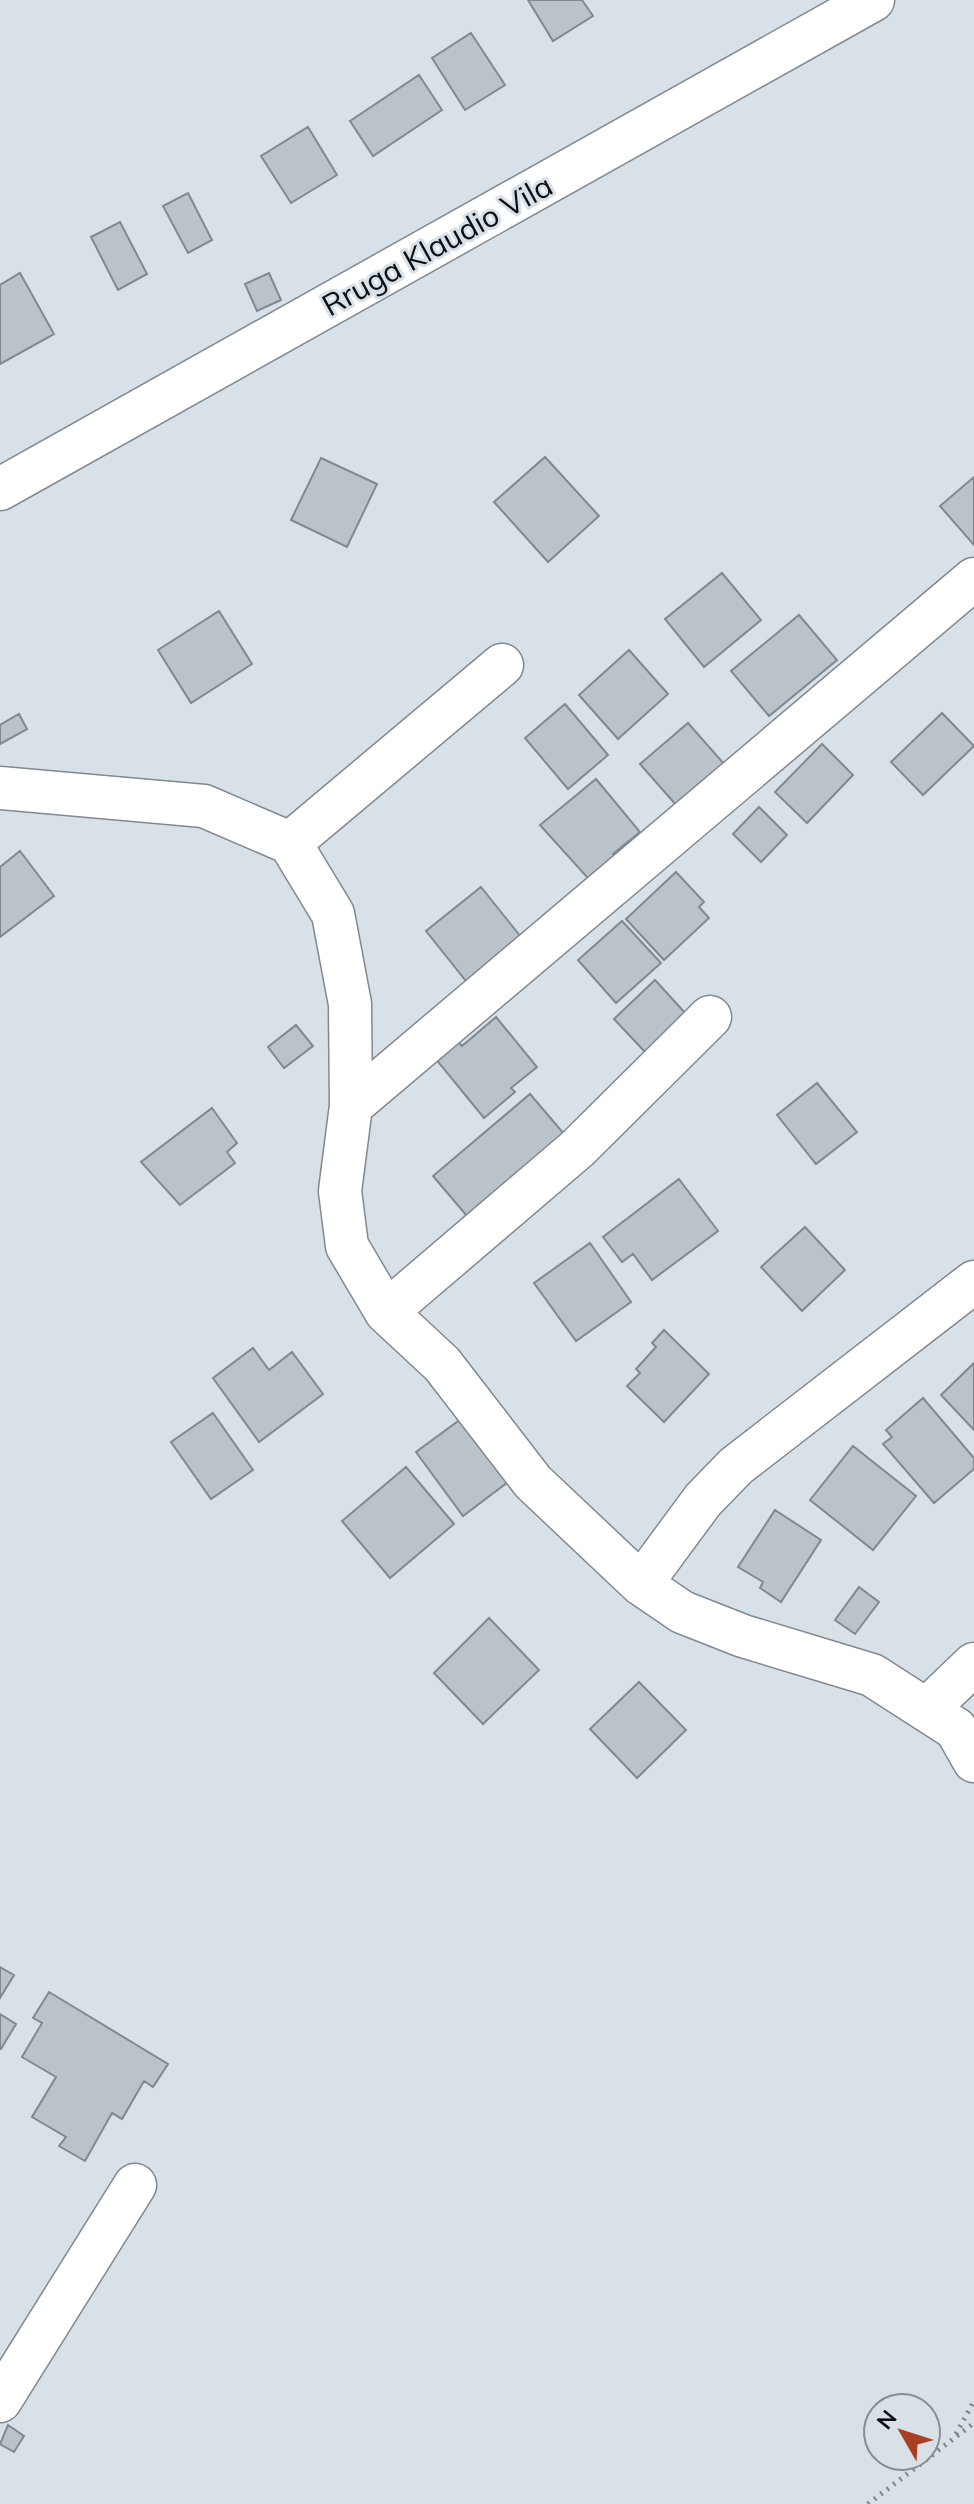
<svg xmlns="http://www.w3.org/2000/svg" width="974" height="2504" font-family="Mulish,sans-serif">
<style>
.building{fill:#bbc3ca;stroke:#818990;stroke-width:2}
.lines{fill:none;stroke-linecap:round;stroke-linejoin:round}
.minor-casing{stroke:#818990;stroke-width:45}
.path{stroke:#7d8489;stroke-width:5;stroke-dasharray:2 6;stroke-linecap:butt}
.minor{stroke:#fff;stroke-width:42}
.labels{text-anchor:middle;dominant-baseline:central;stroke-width:6;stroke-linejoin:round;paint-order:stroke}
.street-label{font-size:30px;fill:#0d1012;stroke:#d8e1e8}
</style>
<rect width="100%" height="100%" fill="#d8e1e8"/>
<path class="building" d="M 528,0 L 582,0 L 593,16 L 553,41 Z
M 471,33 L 505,85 L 465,110 L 432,58 Z
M 419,75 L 442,110 L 373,156 L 350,121 Z
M 308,127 L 337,175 L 291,203 L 261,156 Z
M 188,193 L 212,240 L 188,253 L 163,206 Z
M 120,222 L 147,274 L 118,290 L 91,237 Z
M 20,273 L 54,334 L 0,364 L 0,285 Z
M 269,273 L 281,300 L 257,311 L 245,284 Z
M 545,457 L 599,516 L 548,562 L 494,502 Z
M 321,458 L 377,484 L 347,547 L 291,520 Z
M 974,477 L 974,545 L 940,506 Z
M 722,573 L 761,620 L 704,667 L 665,619 Z
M 219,611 L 252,664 L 191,703 L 158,650 Z
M 799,615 L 837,660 L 769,716 L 731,671 Z
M 629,650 L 668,694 L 618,739 L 579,695 Z
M 565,704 L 608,755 L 568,789 L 525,738 Z
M 942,713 L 974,746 L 923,795 L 891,762 Z
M 19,714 L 27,729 L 0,744 L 0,725 Z
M 688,723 L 725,765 L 677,806 L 640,764 Z
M 822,744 L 853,775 L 807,823 L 775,792 Z
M 596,779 L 640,832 L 613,854 L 622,865 L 595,886 L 540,825 Z
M 759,807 L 787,835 L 761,862 L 733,834 Z
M 20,851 L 54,896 L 0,937 L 0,867 Z
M 676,872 L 704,902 L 699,907 L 709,918 L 664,960 L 626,919 Z
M 481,887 L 525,942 L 470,986 L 426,931 Z
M 622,921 L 661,963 L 616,1003 L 578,960 Z
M 655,980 L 687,1015 L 646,1053 L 614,1019 Z
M 496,1017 L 537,1067 L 511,1088 L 515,1092 L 484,1118 L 430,1052 L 452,1034 L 462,1046 Z
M 296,1025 L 313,1046 L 284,1068 L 268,1047 Z
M 817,1083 L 857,1132 L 816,1164 L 777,1115 Z
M 530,1094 L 570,1141 L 473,1223 L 433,1176 Z
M 212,1108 L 237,1143 L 227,1152 L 235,1163 L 180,1205 L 141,1162 Z
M 679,1179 L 718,1231 L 652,1280 L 633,1254 L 622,1262 L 603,1237 Z
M 805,1227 L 845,1270 L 802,1311 L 761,1267 Z
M 590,1243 L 631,1302 L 576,1341 L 534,1283 Z
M 664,1330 L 709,1374 L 664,1422 L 627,1386 L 640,1373 L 636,1369 L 656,1347 L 652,1343 Z
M 253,1348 L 269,1370 L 292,1352 L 323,1394 L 259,1442 L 213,1378 Z
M 974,1363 L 974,1430 L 941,1395 Z
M 923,1398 L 974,1458 L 974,1469 L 934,1503 L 883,1444 L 892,1437 L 886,1430 Z
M 213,1413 L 253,1470 L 211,1499 L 171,1442 Z
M 461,1419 L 508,1482 L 463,1516 L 416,1452 Z
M 853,1446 L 916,1496 L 873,1550 L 810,1500 Z
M 406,1467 L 454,1524 L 390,1578 L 342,1521 Z
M 775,1510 L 821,1540 L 781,1602 L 760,1588 L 763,1582 L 738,1567 Z
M 859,1587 L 879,1602 L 855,1634 L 835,1620 Z
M 489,1618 L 539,1670 L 483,1724 L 434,1673 Z
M 639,1682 L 686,1730 L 637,1778 L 590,1729 Z
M 0,1967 L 14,1975 L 0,1998 Z
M 49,1992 L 168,2064 L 153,2087 L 144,2081 L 122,2119 L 112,2113 L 85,2161 L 59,2146 L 66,2137 L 32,2117 L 56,2077 L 22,2057 L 42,2023 L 33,2018 Z
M 0,2014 L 16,2024 L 1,2049 L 0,2049 Z
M 8,2425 L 24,2436 L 14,2452 L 0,2444 Z"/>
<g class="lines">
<defs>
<path id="minor" d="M 0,489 L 873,0
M 0,788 L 204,806 L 290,843 L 333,914 L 350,1004 L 351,1106 L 340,1191 L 347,1246 L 386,1312 L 442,1364 L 533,1482 L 641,1584 L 682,1612 L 743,1636 L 872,1675 L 956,1729 L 974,1761
M 290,843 L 502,665
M 351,1106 L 974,579
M 386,1312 L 577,1149 L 710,1017
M 641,1584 L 703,1500 L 736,1466 L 974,1282
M 926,1710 L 974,1664
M 0,2401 L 135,2185"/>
</defs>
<use href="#minor" class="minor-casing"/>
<path class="path" d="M 956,2434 L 974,2401
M 868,2504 L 974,2423"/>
<use href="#minor" class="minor"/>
</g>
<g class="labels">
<g class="street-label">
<text transform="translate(437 245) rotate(-29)">Rruga Klaudio Vila</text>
</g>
</g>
<g transform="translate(902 2432) rotate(309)"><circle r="38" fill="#d8e1e8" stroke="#878d92" stroke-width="2"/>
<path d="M0-6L14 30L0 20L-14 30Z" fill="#a83f24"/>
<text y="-12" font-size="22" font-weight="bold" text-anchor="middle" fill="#0d1012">N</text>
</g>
</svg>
